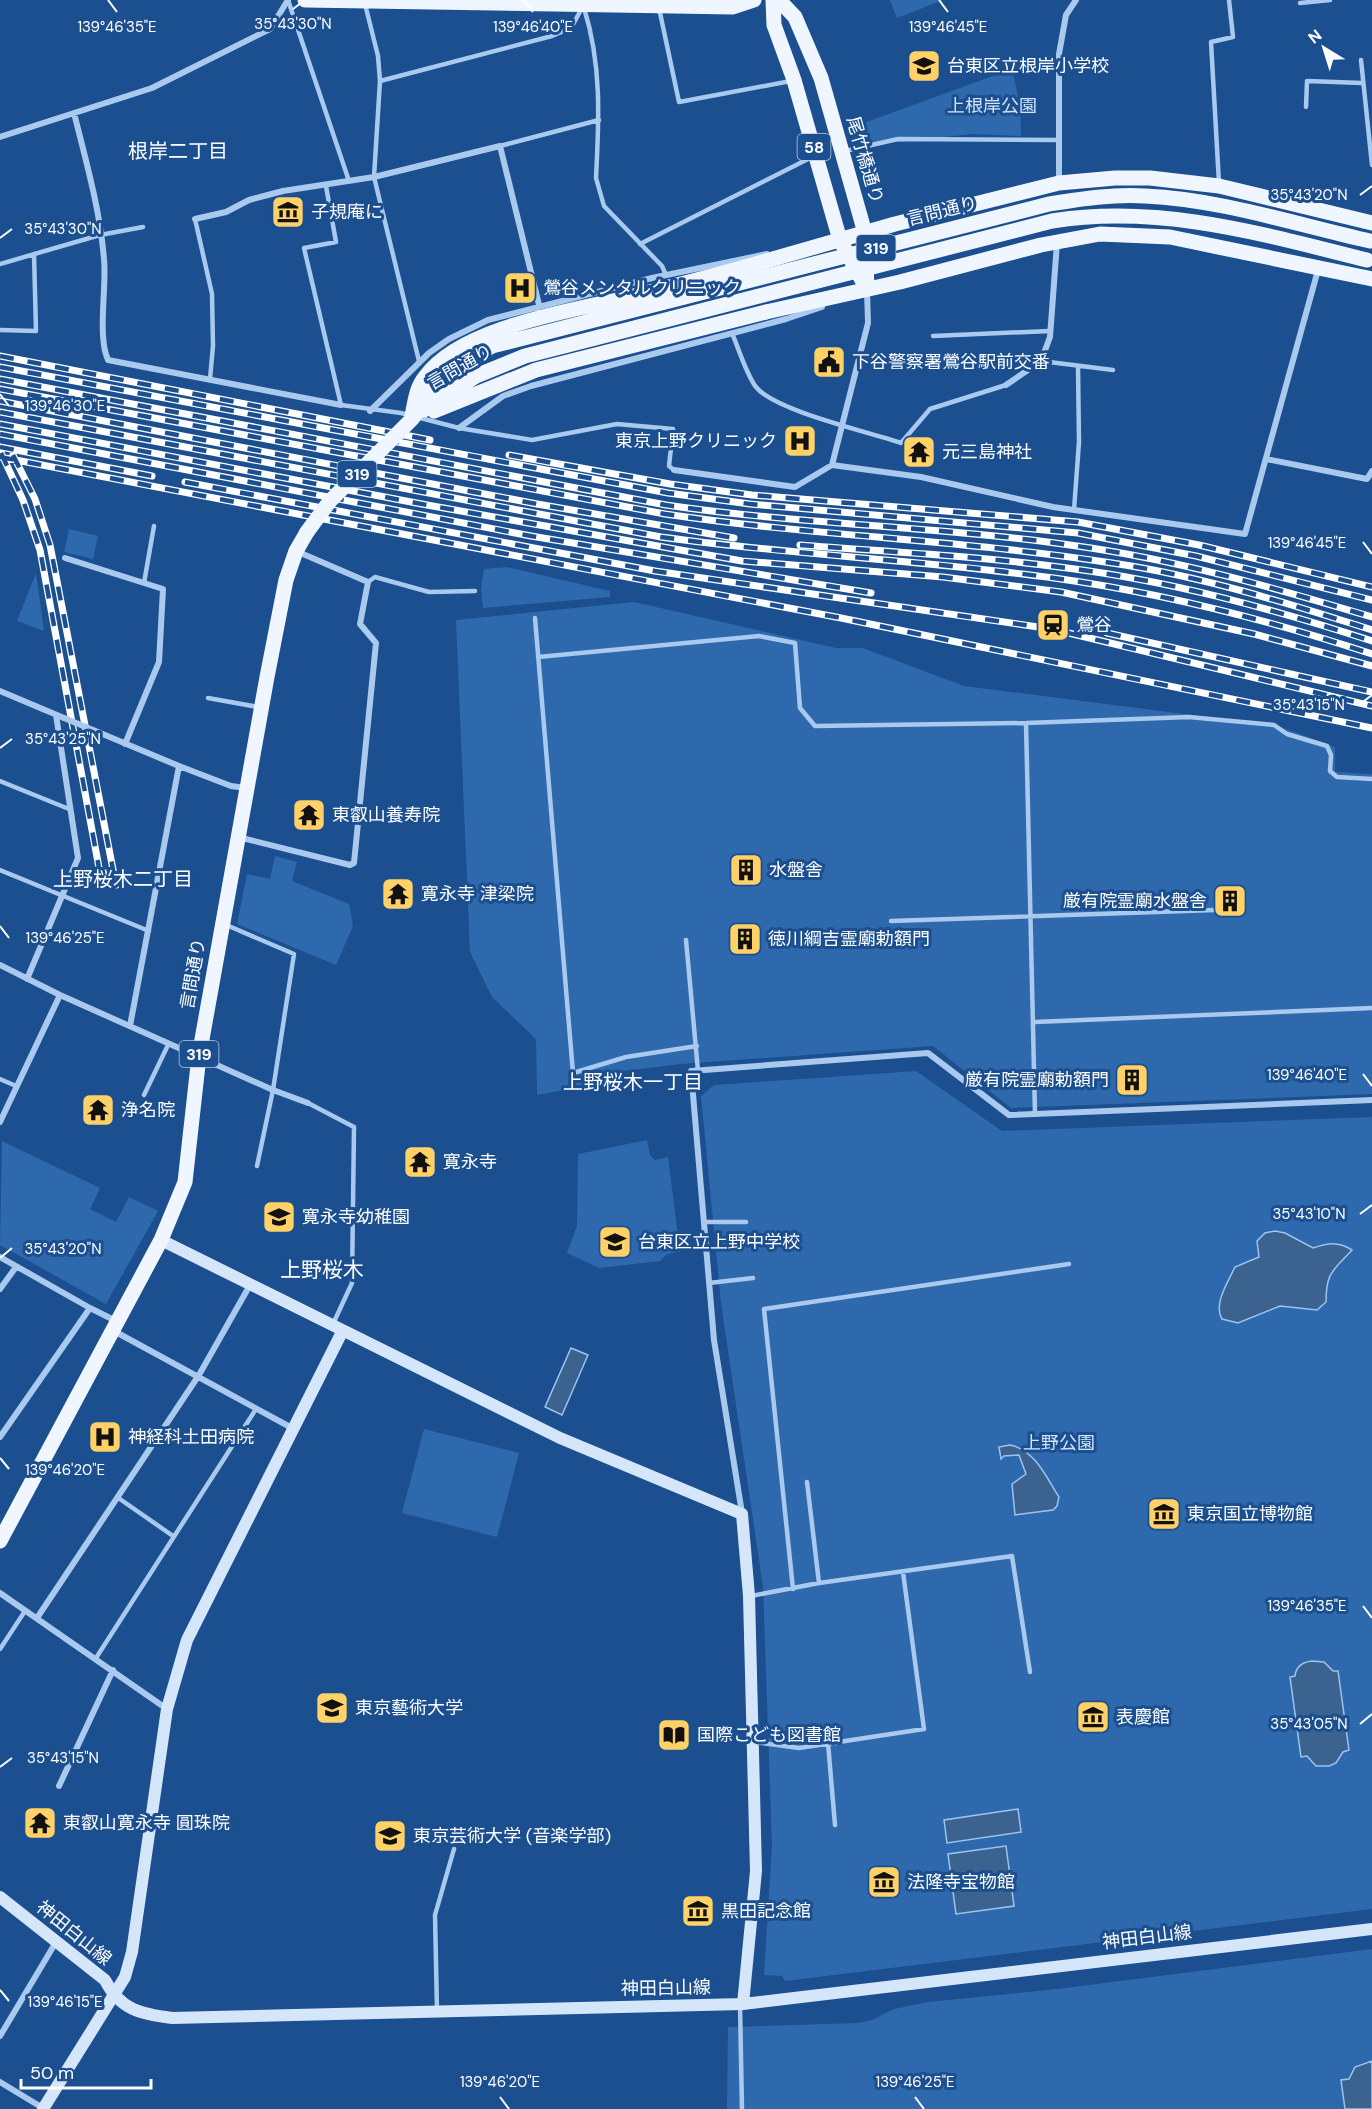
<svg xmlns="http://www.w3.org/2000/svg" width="1372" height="2109" font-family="'DM Sans','Noto Sans JP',sans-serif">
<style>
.green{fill:#2e69ad}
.water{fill:#3c6290;stroke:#9cc4f0;stroke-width:1.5}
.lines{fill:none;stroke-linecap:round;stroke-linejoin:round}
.lane{stroke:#a9c9ee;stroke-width:4.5}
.street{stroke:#a9c9ee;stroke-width:6}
.secondary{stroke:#d6e6fa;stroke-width:12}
.primary{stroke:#f0f6ff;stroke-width:15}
.rail-casing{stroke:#fff;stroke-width:7}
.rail{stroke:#1b4f8f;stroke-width:4.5;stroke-dasharray:14;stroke-linecap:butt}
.street-bridge{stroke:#a9c9ee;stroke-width:6}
.primary-bridge{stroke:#f0f6ff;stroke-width:15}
.ticks{fill:none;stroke:#fff;stroke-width:2}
.labels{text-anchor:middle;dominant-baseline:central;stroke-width:6;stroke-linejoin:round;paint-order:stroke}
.shield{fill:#1b4f8f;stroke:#bbcadd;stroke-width:1.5}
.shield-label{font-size:16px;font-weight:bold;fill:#fff}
.poi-label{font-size:18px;fill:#fff;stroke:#1b4f8f;text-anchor:start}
.park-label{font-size:18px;fill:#cfe3fa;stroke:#1b4f8f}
.street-label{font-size:18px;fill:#fff;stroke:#1b4f8f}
.neighbourhood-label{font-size:20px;fill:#fff;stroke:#1b4f8f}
.quarter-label{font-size:21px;fill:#fff;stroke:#1b4f8f}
.ticks-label{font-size:15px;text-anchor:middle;fill:#fff;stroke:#1b4f8f;stroke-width:6;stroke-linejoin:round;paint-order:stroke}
</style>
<rect width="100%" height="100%" fill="#1b4f8f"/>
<path class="green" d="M 890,0 L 943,0 L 897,18 Z
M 1012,69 L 1020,105 L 1021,136 L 973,134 L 867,145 L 861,124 Z
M 69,529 L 98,536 L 93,559 L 64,552 Z
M 507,567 L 610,591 L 610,597 L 483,608 L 481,589 L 484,569 Z
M 36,573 L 44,631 L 17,621 Z
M 634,602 L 836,648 L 863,648 L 964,686 L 1278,726 L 1335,747 L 1335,772 L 1372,774 L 1372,1094 L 1011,1108 L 933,1046 L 681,1064 L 607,1073 L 581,1087 L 537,1095 L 536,1039 L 492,997 L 470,952 L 456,620 Z
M 275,856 L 297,862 L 292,881 L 349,904 L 353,926 L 336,965 L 237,924 L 247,874 L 270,879 Z
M 916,1071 L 1002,1131 L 1372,1117 L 1372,1909 L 785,1981 L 782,1976 L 764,1975 L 772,1845 L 763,1587 L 721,1303 L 701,1096 L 714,1085 Z
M 647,1140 L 650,1155 L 655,1160 L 668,1157 L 680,1252 L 667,1254 L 660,1261 L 599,1268 L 567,1253 L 577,1226 L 578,1154 Z
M 2,1141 L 100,1188 L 90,1209 L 116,1222 L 129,1197 L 158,1211 L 106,1304 L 0,1245 Z
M 424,1429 L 519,1453 L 497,1537 L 402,1513 Z
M 1372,1949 L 1372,2109 L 727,2109 L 728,2027 L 858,2023 L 872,2020 L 894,2009 L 928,2002 L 1057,1989 Z"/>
<path class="water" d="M 1275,1231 L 1285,1233 L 1313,1248 C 1328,1243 1338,1241 1352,1250 C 1333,1271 1326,1272 1326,1302 L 1317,1310 L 1280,1306 L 1238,1323 L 1222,1319 C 1213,1304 1228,1282 1235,1267 L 1259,1257 L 1257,1241 L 1265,1233 Z
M 571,1348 L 588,1355 L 562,1415 L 545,1407 Z
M 1010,1445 C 1035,1450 1046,1477 1059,1497 L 1057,1506 L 1053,1510 L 1015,1515 L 1012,1484 L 1026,1474 L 1019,1455 L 1004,1456 L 1001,1459 L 999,1447 Z
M 1312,1661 L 1324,1662 L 1333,1671 L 1338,1671 L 1349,1750 L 1343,1752 L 1336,1763 L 1329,1766 L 1316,1766 L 1307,1756 L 1301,1757 L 1290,1677 L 1295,1676 C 1296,1666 1303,1662 1312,1661 Z
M 1018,1809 L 1021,1832 L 947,1843 L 944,1820 Z
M 1006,1846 L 1014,1906 L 956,1914 L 948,1854 Z
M 1372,2061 L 1372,2109 L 1345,2109 L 1341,2080 L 1349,2079 L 1355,2067 Z"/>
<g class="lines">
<path class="lane" d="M 288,0 L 349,181
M 1300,3 L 1330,0
M 365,4 L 378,56 L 380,81 L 374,177 L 419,361
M 584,8 C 602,65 599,120 596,178 L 604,206 L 662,266 L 666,275
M 659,8 L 679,102 L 791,81
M 1361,60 L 1372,165
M 380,81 L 552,36 L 571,28 L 582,8
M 1306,107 L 1307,81 L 1362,83
M 500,146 L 599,120
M 845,151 L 898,139 L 1058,140
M 1219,183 L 1211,42 L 1233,37 L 1229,0
M 326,186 L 336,242 L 304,248 L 341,405 L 401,413 L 459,428 L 532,440 L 617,424 L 673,429 L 669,466 L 674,470
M 195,219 L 212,294 L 213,346 L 210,379
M 640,244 L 812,157
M 0,264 L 100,235 L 143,227
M 0,330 L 36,331 L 34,254
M 732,333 C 738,347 747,376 756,387 C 775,411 869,432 901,443 L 930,409 L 1006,385
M 933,336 L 1050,331
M 1041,361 L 1113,370
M 1074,510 L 1079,442 L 1078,367
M 368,582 L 375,577 L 429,592 L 475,591
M 144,583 L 154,526
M 535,618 L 573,1073 L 626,1057 L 697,1046
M 538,657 L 759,636 L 795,643 L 800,708 L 815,726 L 1026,723 L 1189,717 L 1274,725 L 1287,734 L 1327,746 L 1331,755 L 1330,771 L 1337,777 L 1372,779
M 208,698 L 258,707
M 1026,723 L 1035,1114
M 0,781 L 69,809
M 0,870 L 149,931
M 891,921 L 1215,910
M 224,924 L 294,954 L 273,1090 L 257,1166
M 686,940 L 698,1071
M 1035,1022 L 1372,1008
M 0,1079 L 16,1086
M 144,1095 L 169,1043
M 308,1103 L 354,1127 L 352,1283 L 333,1324
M 704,1222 L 746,1222
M 709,1283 L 753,1278
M 807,1482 L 819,1583
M 117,1497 L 173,1536
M 793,1589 L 764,1309 L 1069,1264
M 751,1596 L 819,1583 L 1012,1556 L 1030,1672
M 0,1649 L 25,1611
M 96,1658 L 256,1409
M 754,1742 L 799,1748 L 924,1729 L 903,1572
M 828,1743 L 835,1825
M 740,2004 L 742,2109
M 437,2011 L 435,1915 L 454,1849"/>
<path class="street" d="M 74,113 C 86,161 100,210 104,259 C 107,285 97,336 108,360 L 341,405
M 0,137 L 152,88 L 270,29 L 288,0
M 1059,183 L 1059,54 L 1066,15 L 1076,0
M 195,219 L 226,212 L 249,200 L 283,191 L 374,177 L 500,146 L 542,317
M 1006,385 L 1041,361 L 1050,337 L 1057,243
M 370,411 L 429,353 L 449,339 L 488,320 L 652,278 L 767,254
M 459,428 L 503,396 L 531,386 L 786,319 L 822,307
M 1266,459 L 1367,479 L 1372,471
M 832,465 L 868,323 L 867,290
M 674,470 L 795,487 L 832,465 L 921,477 L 1053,507 L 1245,534 L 1318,270
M 65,558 L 163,589 L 159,662 L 125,744
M 0,691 L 64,718
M 93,730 L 179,766
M 238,837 L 350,865 L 354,863 L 376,643 L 360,624 L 368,582 L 296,551
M 0,965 L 60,995 L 273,1090 L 308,1103
M 27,979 L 78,858 L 56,715
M 130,1026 L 179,766 L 231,786 L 246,788
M 0,1122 L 60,995
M 0,1257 L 90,1308
M 0,1289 L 16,1267
M 114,1331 L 292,1428
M 0,1437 L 90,1308 L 118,1322
M 742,1513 L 714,1340 L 691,1071 L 928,1053 L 1009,1115 L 1372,1100
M 0,1593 L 167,1709
M 37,1618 L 199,1375 L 250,1285
M 59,1786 L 113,1670
M 0,2036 L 56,1942
M 0,2082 L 43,2108"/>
<path class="secondary" d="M 161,1240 L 560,1438 L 742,1514 L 749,1596 L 756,1871 L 743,2004
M 0,1897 L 105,1980 C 120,2010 141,2014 172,2018 L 743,2004 L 1372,1929
M 43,2109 L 125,1977 L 132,1952 L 167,1709 L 187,1640 L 342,1332"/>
<path class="primary" d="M 305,0 L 733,7 L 754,0
M 773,0 L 774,25 L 794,80 L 840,240 L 863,282
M 779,0 L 795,17 L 821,78 L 865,233 L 867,289
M 745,267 L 895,224 L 1059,183 L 1115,178 L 1150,178 L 1219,186 L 1372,223
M 766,312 L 900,282 L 1041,245 L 1100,234 L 1170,237 L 1372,279
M 0,1541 L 161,1240 L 185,1182 L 199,1056 L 267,677 L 286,580 L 296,551 L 307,532"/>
<defs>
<path id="rail" d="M 0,356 L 430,440
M 0,367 L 668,493 L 750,504 L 1078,533 L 1196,556 L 1372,600
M 0,379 L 666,505 C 803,525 941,526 1077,546 C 1178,560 1275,588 1372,617
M 0,389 L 665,514 C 814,536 964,540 1112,563 C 1201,576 1287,603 1372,630
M 0,401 L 537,504 L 734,538
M 0,412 L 661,537 C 792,555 924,560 1054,578 C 1162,593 1269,620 1372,654
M 0,424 L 427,505 L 742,561 L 943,577 L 1061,592 L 1254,634 L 1372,666
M 0,434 L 531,536 L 871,593
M 0,447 L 152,476
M 1,453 L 23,500 L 40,550 L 102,884
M 13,455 L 35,499 L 50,545 L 116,885
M 509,455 L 670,484 L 752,495 L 1078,522 L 1199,545 L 1372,587
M 0,457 L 841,618 L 1372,728
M 185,482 L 655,571 L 1052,629 L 1372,706
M 800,545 C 889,552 979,556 1067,568 C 1171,581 1273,609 1372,641
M 1107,633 L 1372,692"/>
</defs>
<use href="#rail" class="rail-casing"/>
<use href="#rail" class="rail"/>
<path class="street-bridge" d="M 64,718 L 93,730"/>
<path class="primary-bridge" d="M 424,410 L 476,376 L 525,356 L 1052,221 C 1161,204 1262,234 1367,260
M 434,411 L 536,370 L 766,312
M 412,416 C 415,402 416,388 425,377 C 460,328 569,311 626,298 C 666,288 706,278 745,267
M 307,532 L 330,501 L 412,419 L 440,382 L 465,362 L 492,346 L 1049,204 C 1081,199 1112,194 1145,196 C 1219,199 1298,225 1370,241"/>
</g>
<path class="ticks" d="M 108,0 L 117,12M 523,0 L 533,12M 939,0 L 948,12M 293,9 L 305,0M 1360,195 L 1372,186M 0,238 L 12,229M 0,394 L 9,406M 1363,542 L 1372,554M 1360,704 L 1372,695M 0,748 L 12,739M 0,926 L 9,938M 1363,1074 L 1372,1086M 1360,1214 L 1372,1205M 0,1258 L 12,1248M 0,1458 L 9,1469M 1363,1606 L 1372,1618M 1360,1724 L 1372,1714M 0,1767 L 12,1758M 0,1990 L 9,2001M 500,2097 L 509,2109M 915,2097 L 924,2109"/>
<defs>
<symbol id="school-square" viewBox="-11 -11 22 22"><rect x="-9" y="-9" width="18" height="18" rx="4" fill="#ffd166" stroke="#1b4f8f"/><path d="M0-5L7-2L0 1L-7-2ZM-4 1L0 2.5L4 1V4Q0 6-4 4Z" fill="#111"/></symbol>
<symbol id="museum-square" viewBox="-11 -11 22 22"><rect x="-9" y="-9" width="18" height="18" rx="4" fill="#ffd166" stroke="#1b4f8f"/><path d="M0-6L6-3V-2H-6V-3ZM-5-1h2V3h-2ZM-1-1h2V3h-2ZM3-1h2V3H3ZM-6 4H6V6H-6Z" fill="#111"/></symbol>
<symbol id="hospital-square" viewBox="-11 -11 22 22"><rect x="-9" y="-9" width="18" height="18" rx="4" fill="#ffd166" stroke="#1b4f8f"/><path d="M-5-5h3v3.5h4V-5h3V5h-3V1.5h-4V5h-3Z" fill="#111"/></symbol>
<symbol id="civic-square" viewBox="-11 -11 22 22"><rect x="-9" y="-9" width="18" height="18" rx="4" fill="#ffd166" stroke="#1b4f8f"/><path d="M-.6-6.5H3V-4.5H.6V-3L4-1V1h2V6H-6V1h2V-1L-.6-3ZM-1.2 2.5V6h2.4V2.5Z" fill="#111"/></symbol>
<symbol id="temple-square" viewBox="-11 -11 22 22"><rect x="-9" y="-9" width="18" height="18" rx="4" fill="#ffd166" stroke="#1b4f8f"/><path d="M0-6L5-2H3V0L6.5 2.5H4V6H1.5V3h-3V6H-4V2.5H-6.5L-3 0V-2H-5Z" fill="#111"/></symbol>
<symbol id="station-square" viewBox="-11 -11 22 22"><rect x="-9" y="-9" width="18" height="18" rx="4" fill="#ffd166" stroke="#1b4f8f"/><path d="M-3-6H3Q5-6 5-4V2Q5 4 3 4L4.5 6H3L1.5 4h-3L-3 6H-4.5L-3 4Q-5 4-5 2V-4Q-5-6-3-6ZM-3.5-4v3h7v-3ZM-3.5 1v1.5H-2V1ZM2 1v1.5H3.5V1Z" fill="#111"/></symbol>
<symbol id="building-square" viewBox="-11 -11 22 22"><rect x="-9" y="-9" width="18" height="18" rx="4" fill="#ffd166" stroke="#1b4f8f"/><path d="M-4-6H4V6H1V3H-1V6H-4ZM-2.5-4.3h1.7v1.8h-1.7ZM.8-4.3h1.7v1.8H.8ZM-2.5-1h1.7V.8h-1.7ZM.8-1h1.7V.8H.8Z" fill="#111"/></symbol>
<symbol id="university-square" viewBox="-11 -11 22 22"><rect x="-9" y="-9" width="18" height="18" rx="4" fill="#ffd166" stroke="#1b4f8f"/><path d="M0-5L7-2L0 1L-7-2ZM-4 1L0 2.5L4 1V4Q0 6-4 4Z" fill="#111"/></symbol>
<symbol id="library-square" viewBox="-11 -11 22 22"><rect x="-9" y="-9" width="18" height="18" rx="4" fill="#ffd166" stroke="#1b4f8f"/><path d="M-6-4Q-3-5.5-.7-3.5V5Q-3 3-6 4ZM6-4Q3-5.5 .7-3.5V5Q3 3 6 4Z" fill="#111"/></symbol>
</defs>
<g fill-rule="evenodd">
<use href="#school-square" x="905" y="47" width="38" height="38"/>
<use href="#museum-square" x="269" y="193" width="38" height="38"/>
<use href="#hospital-square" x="501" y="269" width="38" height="38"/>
<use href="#civic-square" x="810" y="343" width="38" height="38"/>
<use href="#hospital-square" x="781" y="422" width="38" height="38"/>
<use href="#temple-square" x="900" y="433" width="38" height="38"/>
<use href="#station-square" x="1034" y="606" width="38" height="38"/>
<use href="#temple-square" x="290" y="796" width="38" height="38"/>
<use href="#building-square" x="727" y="851" width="38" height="38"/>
<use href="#temple-square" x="379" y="875" width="38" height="38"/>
<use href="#building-square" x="1211" y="882" width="38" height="38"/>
<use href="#building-square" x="726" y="920" width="38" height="38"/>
<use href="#building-square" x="1113" y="1061" width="38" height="38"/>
<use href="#temple-square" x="79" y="1091" width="38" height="38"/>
<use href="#temple-square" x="401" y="1143" width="38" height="38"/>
<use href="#school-square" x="260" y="1198" width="38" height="38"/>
<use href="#school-square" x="596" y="1223" width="38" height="38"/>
<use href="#hospital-square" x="86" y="1418" width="38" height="38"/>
<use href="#museum-square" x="1145" y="1495" width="38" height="38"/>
<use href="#university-square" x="313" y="1689" width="38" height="38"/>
<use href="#museum-square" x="1074" y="1698" width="38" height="38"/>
<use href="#library-square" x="655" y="1716" width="38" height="38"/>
<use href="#temple-square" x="21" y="1804" width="38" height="38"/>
<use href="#university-square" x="371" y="1817" width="38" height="38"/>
<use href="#museum-square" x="865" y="1863" width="38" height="38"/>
<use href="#museum-square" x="679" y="1892" width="38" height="38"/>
</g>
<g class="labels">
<g class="shield">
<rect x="797.5" y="134" width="33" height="26" rx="4.5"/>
<rect x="856.5" y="235" width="39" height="26" rx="4.5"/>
<rect x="337.5" y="461" width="39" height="26" rx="4.5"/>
<rect x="179.5" y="1041" width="39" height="26" rx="4.5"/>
</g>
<g class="shield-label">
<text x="814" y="147">58</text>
<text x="876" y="248">319</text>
<text x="357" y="474">319</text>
<text x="199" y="1054">319</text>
</g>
<g class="poi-label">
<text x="947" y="66">台東区立根岸小学校</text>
<text x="311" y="212">子規庵に</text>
<text x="543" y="288">鶯谷メンタルクリニック</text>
<text x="852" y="362">下谷警察署鶯谷駅前交番</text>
<text x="777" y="441" text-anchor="end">東京上野クリニック</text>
<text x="942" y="452">元三島神社</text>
<text x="1076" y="625">鶯谷</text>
<text x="332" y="815">東叡山養寿院</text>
<text x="769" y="870">水盤舎</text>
<text x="421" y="894">寛永寺 津梁院</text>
<text x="1207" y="901" text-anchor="end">厳有院霊廟水盤舎</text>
<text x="768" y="939">徳川綱吉霊廟勅額門</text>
<text x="1109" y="1080" text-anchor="end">厳有院霊廟勅額門</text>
<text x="121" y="1110">浄名院</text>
<text x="443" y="1162">寛永寺</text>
<text x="302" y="1217">寛永寺幼稚園</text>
<text x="638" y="1242">台東区立上野中学校</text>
<text x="128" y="1437">神経科土田病院</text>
<text x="1187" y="1514">東京国立博物館</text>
<text x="355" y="1708">東京藝術大学</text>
<text x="1116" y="1717">表慶館</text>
<text x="697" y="1735">国際こども図書館</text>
<text x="63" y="1823">東叡山寛永寺 圓珠院</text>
<text x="413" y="1836">東京芸術大学 (音楽学部)</text>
<text x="907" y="1882">法隆寺宝物館</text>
<text x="721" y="1911">黒田記念館</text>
</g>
<g class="park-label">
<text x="992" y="106">上根岸公園</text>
<text x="1059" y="1443">上野公園</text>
</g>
<g class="street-label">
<text transform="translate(865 160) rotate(74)">尾竹橋通り</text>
<text transform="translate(942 211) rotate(-14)">言問通り</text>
<text transform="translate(460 367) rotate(-30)">言問通り</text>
<text transform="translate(193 974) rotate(-80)">言問通り</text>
<text transform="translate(74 1933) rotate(39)">神田白山線</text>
<text transform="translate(1147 1937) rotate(-7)">神田白山線</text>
<text transform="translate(666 1988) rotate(-1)">神田白山線</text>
</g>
<g class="neighbourhood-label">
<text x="178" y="151">根岸二丁目</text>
<text x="123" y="879">上野桜木二丁目</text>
<text x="633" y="1082">上野桜木一丁目</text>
</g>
<g class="quarter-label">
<text x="322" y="1270">上野桜木</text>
</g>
</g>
<g class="ticks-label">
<text x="293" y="29">35°43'30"N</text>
<text x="117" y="32">139°46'35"E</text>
<text x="533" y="32">139°46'40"E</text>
<text x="948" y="32">139°46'45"E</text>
<text x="1309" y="200">35°43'20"N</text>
<text x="63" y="234">35°43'30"N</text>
<text x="65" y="411">139°46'30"E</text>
<text x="1307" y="548">139°46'45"E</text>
<text x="1309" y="710">35°43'15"N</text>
<text x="63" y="744">35°43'25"N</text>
<text x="65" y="943">139°46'25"E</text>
<text x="1307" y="1080">139°46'40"E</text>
<text x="1309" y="1219">35°43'10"N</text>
<text x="63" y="1254">35°43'20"N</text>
<text x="65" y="1475">139°46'20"E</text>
<text x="1307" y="1611">139°46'35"E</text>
<text x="1309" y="1729">35°43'05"N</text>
<text x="63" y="1763">35°43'15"N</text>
<text x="65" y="2007">139°46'15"E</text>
<text x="500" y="2087">139°46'20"E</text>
<text x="915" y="2087">139°46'25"E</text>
</g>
<g transform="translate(1324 48) rotate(322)" stroke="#1b4f8f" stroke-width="4.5" paint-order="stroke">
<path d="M0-4.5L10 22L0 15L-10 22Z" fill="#ffffff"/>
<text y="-9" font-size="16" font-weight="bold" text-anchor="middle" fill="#ffffff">N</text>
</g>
<path d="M21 2079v9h130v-9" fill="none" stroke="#ffffff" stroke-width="3"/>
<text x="30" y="2079" font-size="18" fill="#ffffff" stroke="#1b4f8f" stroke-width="4.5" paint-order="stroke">50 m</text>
</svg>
